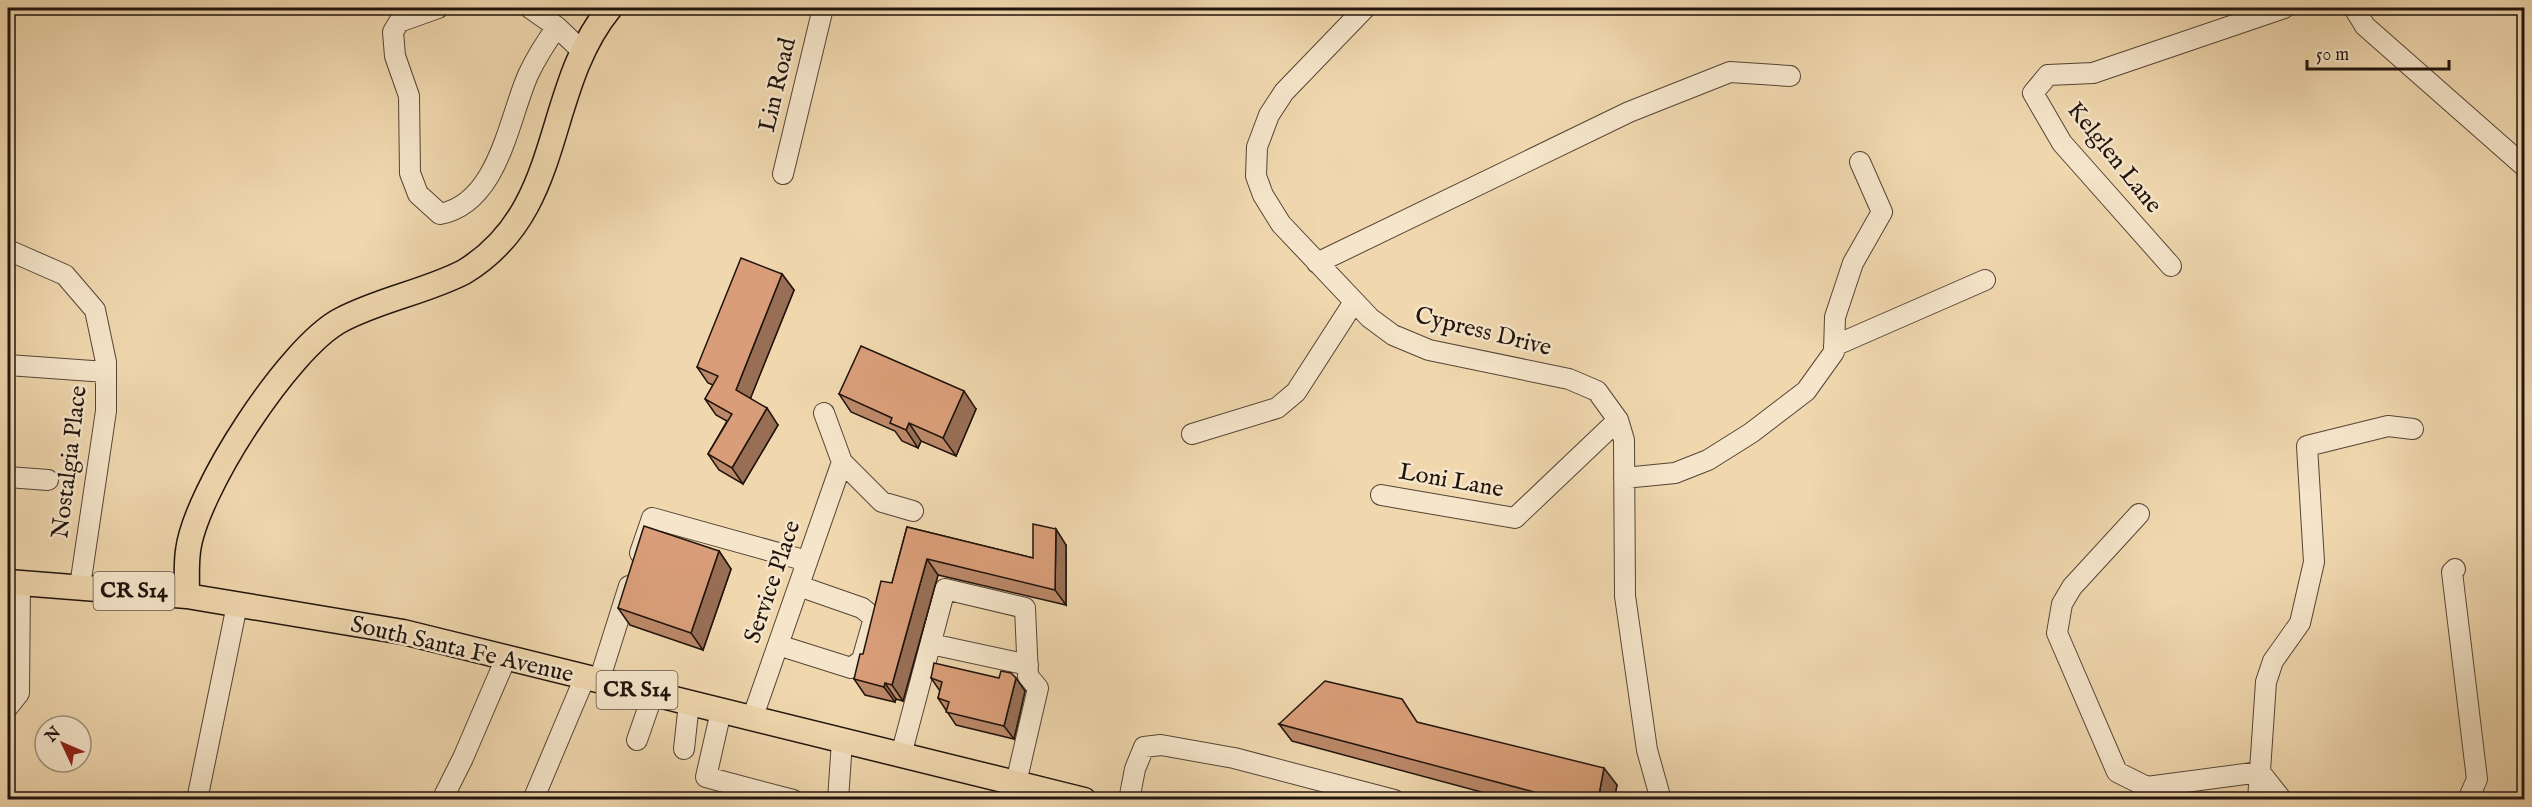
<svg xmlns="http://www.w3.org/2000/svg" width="2532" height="807" font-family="'IM FELL English',serif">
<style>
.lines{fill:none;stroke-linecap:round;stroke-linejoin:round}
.minor-casing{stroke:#544535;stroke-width:22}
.major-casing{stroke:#20140d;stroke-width:27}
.minor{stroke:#f5e5ca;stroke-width:20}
.major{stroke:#f0d7ae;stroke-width:24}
.wall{fill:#bb8868;stroke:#20140d;stroke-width:1.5}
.shaded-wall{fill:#986f55;stroke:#20140d;stroke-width:1.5}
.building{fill:#d99e79;stroke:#20140d;stroke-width:1.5}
.labels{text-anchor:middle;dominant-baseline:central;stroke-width:5;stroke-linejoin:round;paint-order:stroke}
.shield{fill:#f5e5ca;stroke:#605346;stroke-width:1.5}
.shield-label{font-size:22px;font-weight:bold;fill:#20140d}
.street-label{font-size:24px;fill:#20140d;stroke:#f5e5ca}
</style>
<rect width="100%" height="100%" fill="#f0d7ae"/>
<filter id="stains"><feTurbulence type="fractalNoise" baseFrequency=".00333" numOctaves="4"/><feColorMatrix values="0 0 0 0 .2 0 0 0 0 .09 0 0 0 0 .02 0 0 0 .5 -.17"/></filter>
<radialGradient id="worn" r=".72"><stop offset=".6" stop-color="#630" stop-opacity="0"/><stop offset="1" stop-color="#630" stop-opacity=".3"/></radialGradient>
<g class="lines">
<defs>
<path id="minor" d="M 438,8 L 399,22 L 393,32 L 395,56 L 409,96 L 410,173 L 418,194 L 440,214 C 498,203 508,121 528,75 C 536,58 546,42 557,27
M 530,8 L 557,27 L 581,50
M 1365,8 L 1284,92 L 1269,115 L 1257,147 L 1256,176 L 1263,195 L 1281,224 L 1370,318 L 1393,335 L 1429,350 L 1569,379 L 1597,391 L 1618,420 L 1624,440 L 1625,596 L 1647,750 L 1661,800
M 2354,8 L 2365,26 L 2524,166
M 783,174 L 823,8
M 8,250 L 65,275 L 95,310 L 106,362 L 106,411 L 80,586
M 1317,263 L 1629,112 L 1730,72 L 1790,76
M 2171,266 L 2062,143 L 2033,93 L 2048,75 L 2093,73 L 2284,8
M 1834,346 L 1985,280
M 8,365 L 106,372
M 824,413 L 842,462 L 882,502 L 913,511
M 1192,434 L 1277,408 L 1296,392 L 1354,302
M 8,477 L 48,480
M 1624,478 L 1675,473 L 1708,460 L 1751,433 L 1806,391 L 1834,352 L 1835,317 L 1853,263 L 1882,212 L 1860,162
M 1381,495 L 1515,518 L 1618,420
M 2139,514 L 2072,587 L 2062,604 L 2057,633 L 2117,772 L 2147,787 L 2260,772 L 2282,800
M 640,553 L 652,518 L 807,561
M 2455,569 L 2452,572 L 2477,779 L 2468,800
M 931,644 L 1028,665
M 778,645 L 851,668 L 862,660 L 874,618 L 862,608 L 799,586
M 599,681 L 629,586
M 8,707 L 19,693 L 20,583
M 721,711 L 706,777 L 793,800
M 752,719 L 842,462
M 637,740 L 653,694
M 684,749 L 689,703
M 901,755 L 945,589 L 1025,608 L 1028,676 L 1038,688 L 1016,783
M 197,800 L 237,605
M 442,800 L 463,758 L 506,658
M 533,800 L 585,677
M 838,800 L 842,741
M 1129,800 L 1135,769 L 1144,747 L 1161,745 L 1234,758 L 1394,800
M 2258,800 L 2266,682 L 2273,661 L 2300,623 L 2314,562 L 2307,446 L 2388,426 L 2413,429"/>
<path id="major" d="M 8,582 L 187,596 L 403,632 L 1084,800
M 187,596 C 187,581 186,565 188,551 C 195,492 289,347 341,320 C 381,299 425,292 464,272 C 566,210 542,91 610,8"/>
</defs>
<use href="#minor" class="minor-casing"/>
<use href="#major" class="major-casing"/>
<use href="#minor" class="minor"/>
<use href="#major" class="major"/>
</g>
<path class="wall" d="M 782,274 L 794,290 L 750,399 L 778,425 L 743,484 L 719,470 L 708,454 L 727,421 L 716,415 L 705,399 L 713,385 L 708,383 L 697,367 Z
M 839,394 L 976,409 L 956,456 L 921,441 L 918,448 L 902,441 L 895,431 L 851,412 Z
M 907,527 L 1033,558 L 1066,545 L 1066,605 L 938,575 L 903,701 L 896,699 L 895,702 L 865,695 L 854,679 L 892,583 Z
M 719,551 L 731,569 L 703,650 L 630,625 L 618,608 Z
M 931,678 L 1016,678 L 1025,691 L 1014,739 L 956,725 L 938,698 L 940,691 Z
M 1279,724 L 1617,785 L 1614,800 L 1511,800 L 1292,741 Z"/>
<path class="shaded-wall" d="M 782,274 L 794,290 L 747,407 L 736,390 Z
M 964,391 L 976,409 L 956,456 L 943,438 Z
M 767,408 L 778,425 L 743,484 L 732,468 Z
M 909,423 L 921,441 L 918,448 L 906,430 Z
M 1056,529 L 1066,545 L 1066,605 L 1055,590 Z
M 719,551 L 731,569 L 703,650 L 691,633 Z
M 927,559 L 938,575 L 903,701 L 892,685 Z
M 1016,678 L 1025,691 L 1014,739 L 1004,726 Z
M 885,683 L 896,699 L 895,702 L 884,687 Z
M 1604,768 L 1617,785 L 1614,800 L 1598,800 Z"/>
<path class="building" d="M 741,258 L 782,274 L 736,390 L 767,408 L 732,468 L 708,454 L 732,414 L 705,399 L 718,376 L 697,367 Z
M 861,346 L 964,391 L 943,438 L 909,423 L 906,430 L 890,423 L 892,418 L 839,394 Z
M 1033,524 L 1056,529 L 1055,590 L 927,559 L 892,685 L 885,683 L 884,687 L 854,679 L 860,654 L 863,654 L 881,581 L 892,583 L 907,527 L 1033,558 Z
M 644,526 L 719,551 L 691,633 L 618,608 Z
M 934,663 L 999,678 L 1001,671 L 1011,673 L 1016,678 L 1004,726 L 946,712 L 949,702 L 938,698 L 942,682 L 931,678 Z
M 1325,681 L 1402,699 L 1417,722 L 1604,768 L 1598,800 L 1564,800 L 1279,724 Z
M 712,794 L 734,800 L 702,800 L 703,796 L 711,798 Z"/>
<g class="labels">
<g class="shield">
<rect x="93.5" y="572" width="81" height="38" rx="4.5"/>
<rect x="596.5" y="671" width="81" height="38" rx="4.5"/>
</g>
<g class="shield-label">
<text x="134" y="591">CR S14</text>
<text x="637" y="690">CR S14</text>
</g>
<g class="street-label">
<text transform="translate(778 85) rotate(-77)">Lin Road</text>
<text transform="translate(2114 158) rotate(51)">Kelglen Lane</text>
<text transform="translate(1483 332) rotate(14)">Cypress Drive</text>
<text transform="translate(70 462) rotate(-83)">Nostalgia Place</text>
<text transform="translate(1451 481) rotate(10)">Loni Lane</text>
<text transform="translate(773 582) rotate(-71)">Service Place</text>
<text transform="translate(462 650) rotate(13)">South Santa Fe Avenue</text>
</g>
</g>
<rect width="2532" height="807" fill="none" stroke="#f0d7ae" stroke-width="30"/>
<rect x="9" y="9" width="2514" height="789" fill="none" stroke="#20140d" stroke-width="3"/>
<rect x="15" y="15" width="2502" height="777" fill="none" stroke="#20140d" stroke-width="1.5"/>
<g transform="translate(63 744) rotate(314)"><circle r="28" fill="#f5e5ca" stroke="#a0917e" stroke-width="1.5"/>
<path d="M0-4.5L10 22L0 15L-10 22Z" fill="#8f2418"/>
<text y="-9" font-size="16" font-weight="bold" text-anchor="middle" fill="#20140d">N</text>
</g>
<path d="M2307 60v9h142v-9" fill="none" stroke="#20140d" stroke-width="3"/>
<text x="2316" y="60" font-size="18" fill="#20140d" stroke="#f5e5ca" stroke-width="4.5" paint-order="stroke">50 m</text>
<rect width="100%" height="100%" filter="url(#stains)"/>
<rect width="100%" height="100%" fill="url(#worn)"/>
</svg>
